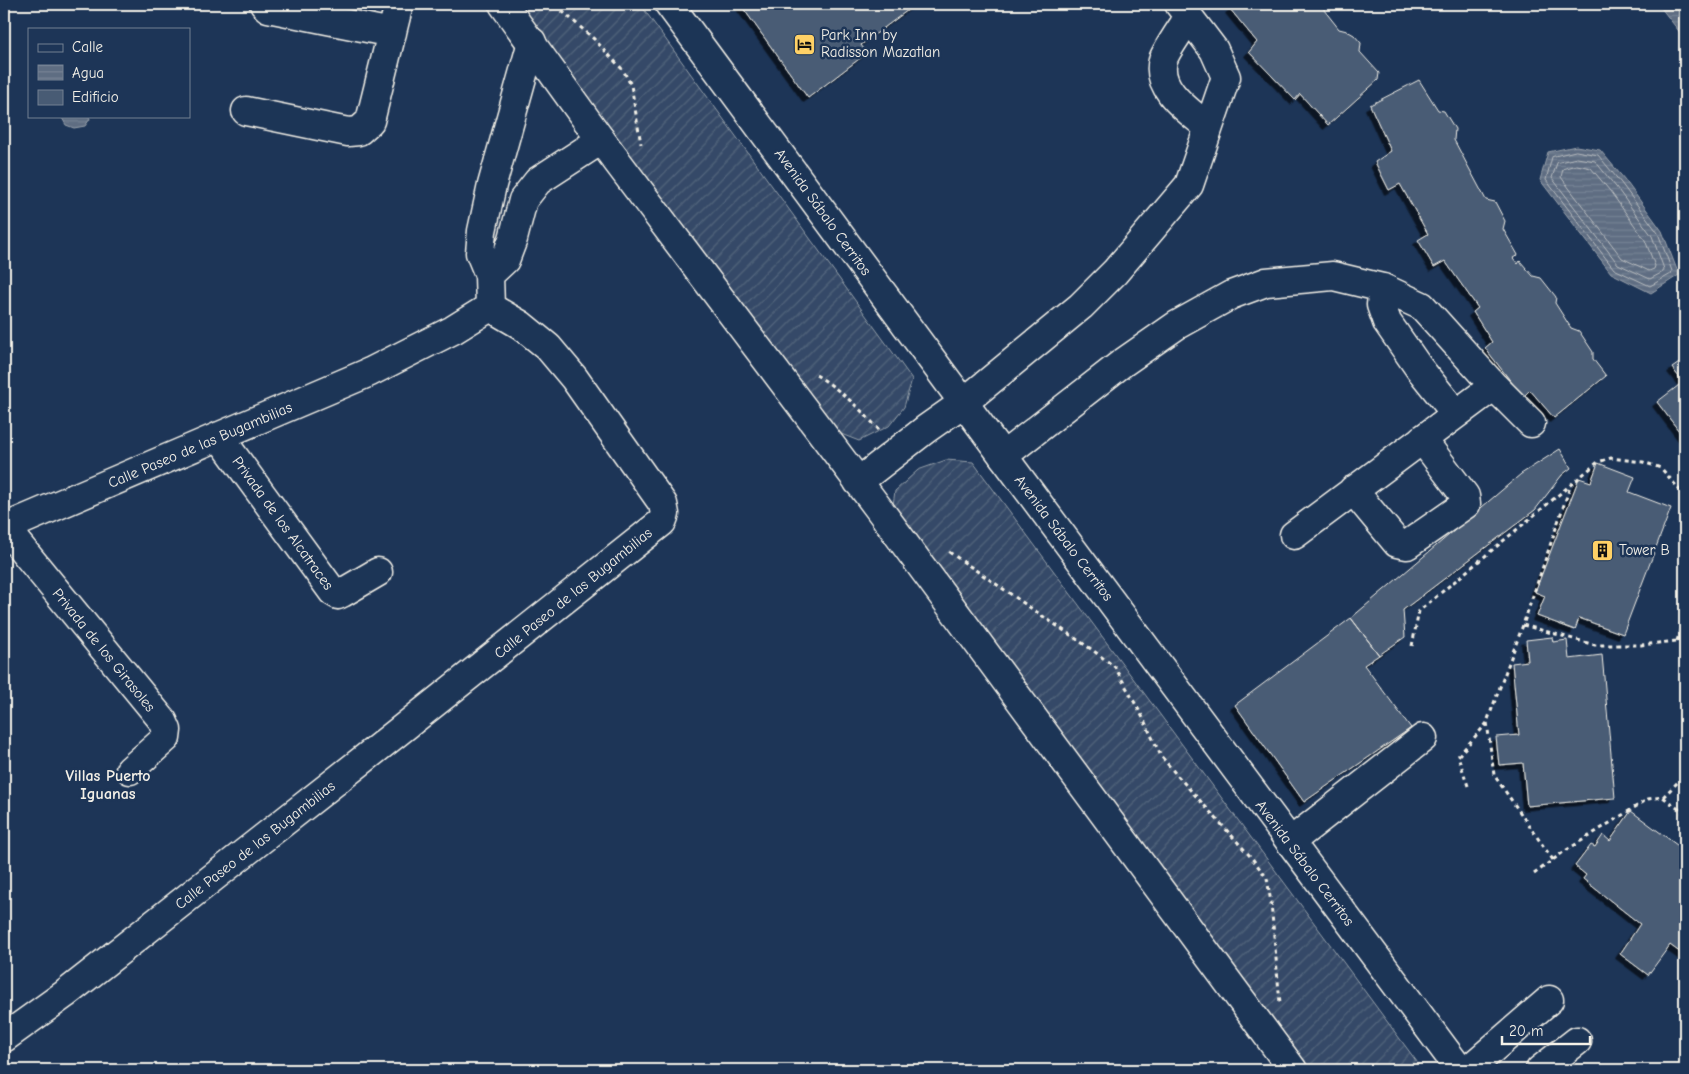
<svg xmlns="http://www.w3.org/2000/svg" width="1689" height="1074" font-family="'Comic Neue',sans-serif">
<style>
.park{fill:url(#park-tufts);stroke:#949ea8}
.garden{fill:url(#garden-furrows);stroke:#949ea8}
.water{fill:url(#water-rules);stroke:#9aa2ab}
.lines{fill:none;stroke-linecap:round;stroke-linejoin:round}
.shore{stroke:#b8bcbf;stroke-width:1}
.building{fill:#485b74;stroke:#f4f1e8;filter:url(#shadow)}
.minor-casing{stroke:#f4f1e8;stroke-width:31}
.major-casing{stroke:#f4f1e8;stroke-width:31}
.path{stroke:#f4f1e8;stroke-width:3;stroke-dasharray:4 4;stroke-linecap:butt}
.minor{stroke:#1d3557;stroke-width:28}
.major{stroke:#1d3557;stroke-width:28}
.labels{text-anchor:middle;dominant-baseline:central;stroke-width:5;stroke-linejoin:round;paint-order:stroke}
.poi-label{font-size:15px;fill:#f4f1e8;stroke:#1d3557;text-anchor:start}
.street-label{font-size:15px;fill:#f4f1e8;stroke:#1d3557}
.neighbourhood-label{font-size:16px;font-weight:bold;fill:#f4f1e8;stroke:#1d3557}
</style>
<defs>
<pattern id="park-tufts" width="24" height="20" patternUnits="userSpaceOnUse" patternTransform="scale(1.25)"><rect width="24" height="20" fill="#354a67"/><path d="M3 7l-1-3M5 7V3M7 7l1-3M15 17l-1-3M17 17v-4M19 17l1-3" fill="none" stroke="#53657d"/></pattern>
<pattern id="garden-furrows" width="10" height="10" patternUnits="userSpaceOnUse" patternTransform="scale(1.25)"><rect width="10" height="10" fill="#354a67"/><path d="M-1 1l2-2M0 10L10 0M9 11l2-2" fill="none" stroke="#53657d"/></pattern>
<pattern id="water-rules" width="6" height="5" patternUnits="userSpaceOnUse" patternTransform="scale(1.25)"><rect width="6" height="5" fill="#5e6d82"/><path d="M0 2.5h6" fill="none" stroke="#768294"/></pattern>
<filter id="shadow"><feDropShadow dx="-4.5" dy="4.5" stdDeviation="0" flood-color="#0009"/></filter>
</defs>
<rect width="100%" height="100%" fill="#1d3557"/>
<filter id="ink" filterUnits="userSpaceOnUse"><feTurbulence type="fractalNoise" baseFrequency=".02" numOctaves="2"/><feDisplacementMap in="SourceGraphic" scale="10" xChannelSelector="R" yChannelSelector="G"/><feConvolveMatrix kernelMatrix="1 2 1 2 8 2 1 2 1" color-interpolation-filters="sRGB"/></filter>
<g filter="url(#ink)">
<path class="park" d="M 312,4 L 377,4 L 374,14 Z"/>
<path class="garden" d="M 511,4 L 640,4 L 912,379 L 904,407 L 889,426 L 859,441 L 836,432 Z
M 946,460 L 973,462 L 1423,1070 L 1301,1070 L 891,519 L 895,491 L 918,470 Z"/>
<path class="water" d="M 1658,4 L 1685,4 L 1685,39 Z
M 61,116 L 89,116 L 90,119 L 85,126 L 74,128 L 66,125 Z
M 1576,146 L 1600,150 L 1625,180 L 1662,231 L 1679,275 L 1651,293 L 1611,273 L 1540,180 L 1548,152 Z"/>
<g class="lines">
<path class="shore" d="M 1576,151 L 1598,155 L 1621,183 L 1658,233 L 1672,271 L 1671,274 L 1650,286 L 1614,269 L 1546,180 L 1552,157 Z
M 1577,158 L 1595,161 L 1616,187 L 1652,236 L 1664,269 L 1663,272 L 1650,279 L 1618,264 L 1552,178 L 1557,163 Z
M 1577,165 L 1591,168 L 1610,191 L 1645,240 L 1655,266 L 1654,269 L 1649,271 L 1622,258 L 1569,188 L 1561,177 L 1563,169 Z"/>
</g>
<path class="building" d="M 740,4 L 916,4 L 861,45 L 867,53 L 808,98 Z
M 1236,4 L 1325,4 L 1324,10 L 1339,29 L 1347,31 L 1354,35 L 1361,43 L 1360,52 L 1379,73 L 1378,80 L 1328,125 L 1300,94 L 1295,100 L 1249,52 L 1257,42 L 1230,9 Z
M 1419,80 L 1438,110 L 1444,111 L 1455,129 L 1454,140 L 1486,200 L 1495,202 L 1505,221 L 1503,229 L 1518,255 L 1513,258 L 1518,264 L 1520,261 L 1533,276 L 1541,278 L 1556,297 L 1555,303 L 1571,328 L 1579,331 L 1593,352 L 1593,359 L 1606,376 L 1554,418 L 1530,390 L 1523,397 L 1485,348 L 1492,342 L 1473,312 L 1478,308 L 1445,261 L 1434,267 L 1418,240 L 1428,234 L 1400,184 L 1389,190 L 1375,162 L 1391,151 L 1370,105 Z
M 1685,359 L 1685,439 L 1657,402 L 1683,382 L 1672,368 Z
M 1560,449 L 1571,468 L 1562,475 L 1535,510 L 1403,610 L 1405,637 L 1379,655 L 1351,618 L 1521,474 Z
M 1598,463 L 1635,477 L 1629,492 L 1671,508 L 1623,634 L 1579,618 L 1575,630 L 1537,616 L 1545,596 L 1535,592 L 1579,478 L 1591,482 Z
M 1351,618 L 1379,655 L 1364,665 L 1411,728 L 1304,802 L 1235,705 Z
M 1552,637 L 1553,642 L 1567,640 L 1569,659 L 1602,655 L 1615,798 L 1527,806 L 1523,763 L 1499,765 L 1496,737 L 1519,735 L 1512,663 L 1528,661 L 1526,640 Z
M 1631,811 L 1685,851 L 1685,956 L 1670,945 L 1648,975 L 1620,954 L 1640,924 L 1583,879 L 1586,875 L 1575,866 L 1591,845 L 1595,847 L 1603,835 L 1610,841 Z"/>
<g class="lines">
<defs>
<path id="minor" d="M 264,4 L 268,8 L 392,33
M 1189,17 C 1183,26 1165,52 1163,60 C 1155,89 1189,111 1208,127
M 246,111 L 348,132 L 359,131 L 370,121 L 399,4
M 489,275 L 505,260 L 513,239 L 523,200 L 538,181 L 601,140
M 1383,288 L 1381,305 L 1387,322 L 1419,368 L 1456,414
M 490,307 L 489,275 L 480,253 L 482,231 L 492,185 L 532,42
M 963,403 L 1081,306 L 1115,272 L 1189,185 L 1226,77 L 1214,50 L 1179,4
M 219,436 L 333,592 L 338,595 L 342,593 L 378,572
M 1003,456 L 1121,364 L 1177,325 L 1231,295 L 1266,282 L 1333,276 L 1383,288 L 1422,306 L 1494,386 L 1531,423
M 1353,490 L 1397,543 L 1407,545 L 1466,504 L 1465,496 L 1422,439
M 4,527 L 163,721 L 167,730 L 166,738 L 130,770
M 4,528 L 370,372 L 453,330 L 490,307
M 1294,535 L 1494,386
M 1290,842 L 1423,738
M 4,1038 L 65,994 L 369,755 L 662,522 L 665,514 L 663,504 L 574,378 L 548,347 L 521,325 L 490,307
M 1468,1070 L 1549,1000
M 1540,1070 L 1577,1041"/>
<path id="major" d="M 503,4 L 601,140 L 879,509 L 1293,1070
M 669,4 L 1003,456 L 1460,1070
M 858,482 L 926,429 L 963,403"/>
</defs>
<use href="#minor" class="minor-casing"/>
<use href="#major" class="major-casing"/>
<path class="path" d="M 558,4 L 562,11 L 594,39 L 623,70 L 631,85 L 641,144
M 816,375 C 839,389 861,409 879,430
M 949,552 L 1091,649 L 1115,667 L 1142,716 L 1161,756 L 1175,773 L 1251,857 L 1267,878 L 1271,903 L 1280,1003
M 1523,625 L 1595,645 L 1641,645 L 1685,640
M 1677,641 L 1682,624 L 1685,619
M 1412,646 L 1419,611 L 1598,462 L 1611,458 L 1643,462 L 1661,468 L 1685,496
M 1468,786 L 1458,756 L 1487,723
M 1663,797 L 1685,775
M 1553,860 L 1494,775 L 1487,722 L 1523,625 L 1571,484
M 1534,874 L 1562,853 L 1648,799 L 1663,797 L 1685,814"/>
<use href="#minor" class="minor"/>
<use href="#major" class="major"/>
</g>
</g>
<defs>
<symbol id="hotel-square" viewBox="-11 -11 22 22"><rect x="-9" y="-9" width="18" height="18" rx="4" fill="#ffd166" stroke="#1d3557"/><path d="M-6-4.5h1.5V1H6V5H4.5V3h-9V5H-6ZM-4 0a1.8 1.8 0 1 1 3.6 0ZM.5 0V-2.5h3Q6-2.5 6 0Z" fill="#111"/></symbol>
<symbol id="building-square" viewBox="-11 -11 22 22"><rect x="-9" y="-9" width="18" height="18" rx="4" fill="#ffd166" stroke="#1d3557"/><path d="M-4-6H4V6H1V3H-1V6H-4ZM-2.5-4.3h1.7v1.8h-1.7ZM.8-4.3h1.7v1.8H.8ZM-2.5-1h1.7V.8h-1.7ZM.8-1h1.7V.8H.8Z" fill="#111"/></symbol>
</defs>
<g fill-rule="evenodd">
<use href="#hotel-square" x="792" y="32" width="25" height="25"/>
<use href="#building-square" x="1590" y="538" width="25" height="25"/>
</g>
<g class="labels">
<g class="poi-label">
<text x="821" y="35">Park Inn by<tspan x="821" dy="17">Radisson Mazatlan</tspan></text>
<text x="1619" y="550">Tower B</text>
</g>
<g class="street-label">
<text transform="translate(823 212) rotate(54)">Avenida Sábalo Cerritos</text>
<text transform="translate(200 445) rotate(-23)">Calle Paseo de las Bugambilias</text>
<text transform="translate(283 523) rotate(54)">Privada de los Alcatraces</text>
<text transform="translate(1064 538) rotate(53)">Avenida Sábalo Cerritos</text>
<text transform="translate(573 593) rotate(-39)">Calle Paseo de las Bugambilias</text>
<text transform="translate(104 650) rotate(51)">Privada de los Girasoles</text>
<text transform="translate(255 845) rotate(-38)">Calle Paseo de las Bugambilias</text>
<text transform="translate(1305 863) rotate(53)">Avenida Sábalo Cerritos</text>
</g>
<g class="neighbourhood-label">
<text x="108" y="776">Villas Puerto<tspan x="108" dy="18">Iguanas</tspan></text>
</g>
</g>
<rect width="1689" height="1074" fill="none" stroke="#1d3557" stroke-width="20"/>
<rect x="10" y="10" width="1669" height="1054" fill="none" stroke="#f4f1e8" stroke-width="2" filter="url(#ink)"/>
<rect x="28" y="28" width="162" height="90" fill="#1d3557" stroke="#738091"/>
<rect x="38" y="44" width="25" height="8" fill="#1d3557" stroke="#738091"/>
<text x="72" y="52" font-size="15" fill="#f4f1e8">Calle</text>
<rect x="38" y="65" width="25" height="15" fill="url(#water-rules)" stroke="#738091"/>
<text x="72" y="78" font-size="15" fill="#f4f1e8">Agua</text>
<rect x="38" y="90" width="25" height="15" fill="#485b74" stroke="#738091"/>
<text x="72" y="102" font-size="15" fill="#f4f1e8">Edificio</text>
<path d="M1502 1036v8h88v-8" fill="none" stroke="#f4f1e8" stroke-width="2.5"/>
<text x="1509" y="1036" font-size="15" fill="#f4f1e8" stroke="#1d3557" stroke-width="4" paint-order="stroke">20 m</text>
</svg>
